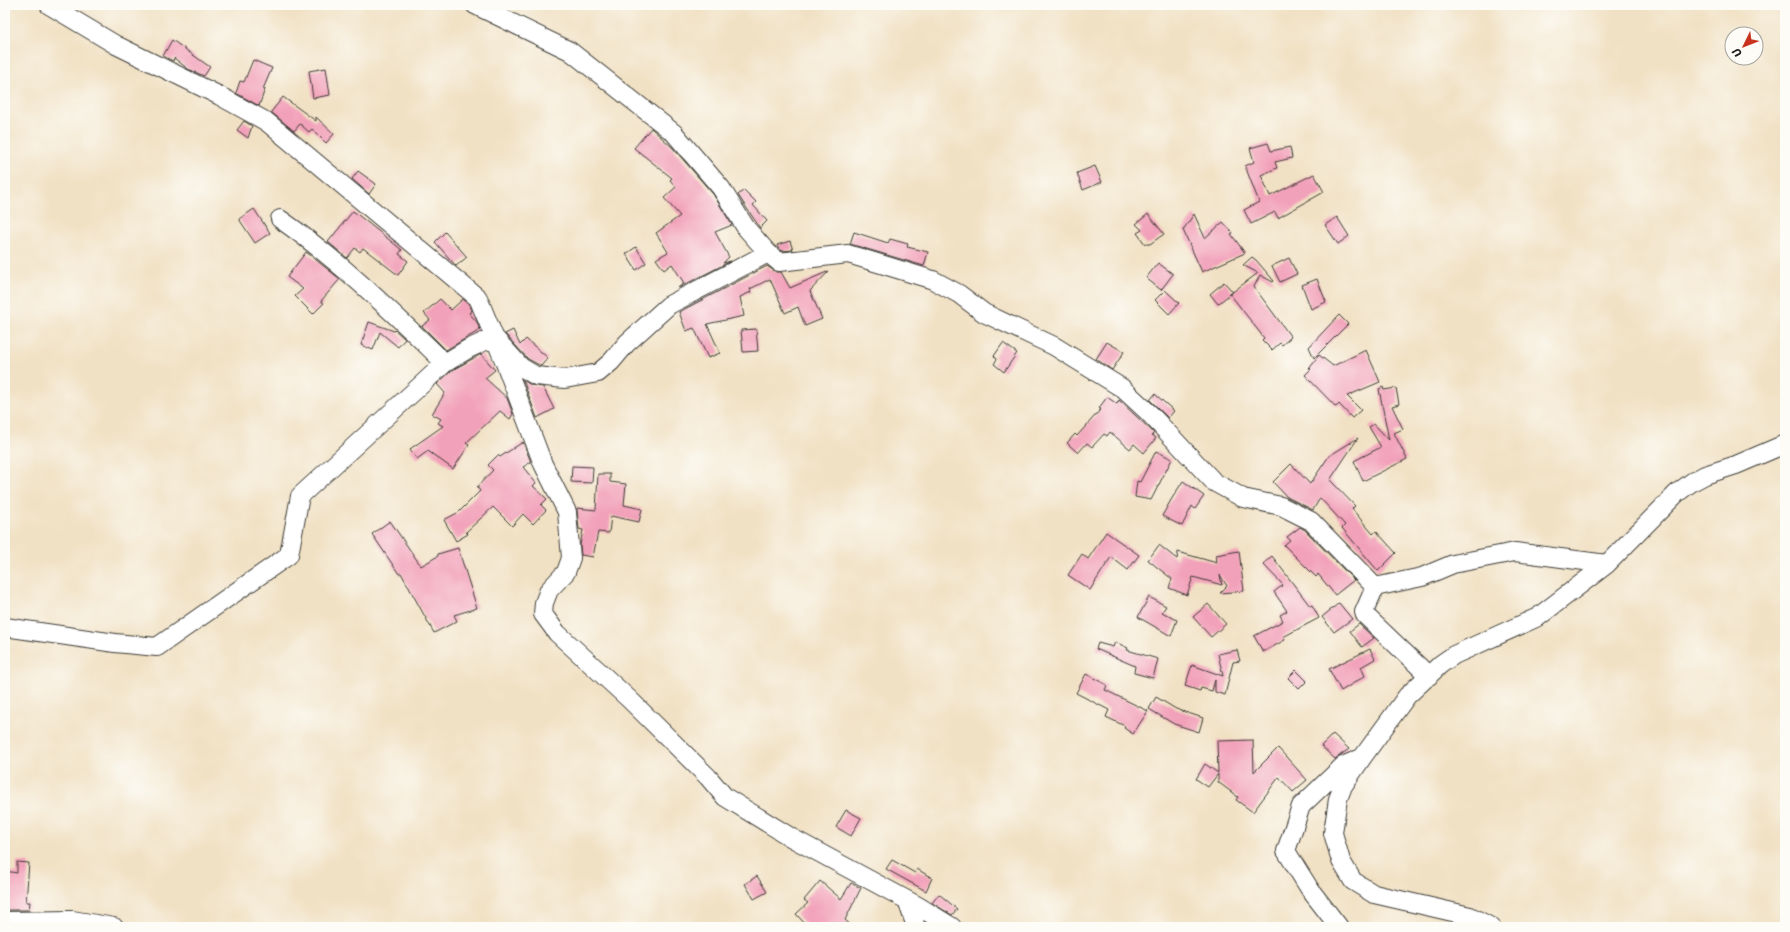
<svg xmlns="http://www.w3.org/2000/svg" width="1790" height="932" font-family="Sriracha,sans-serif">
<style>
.building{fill:#f2a1ba}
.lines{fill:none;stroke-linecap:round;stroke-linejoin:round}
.minor-casing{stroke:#3c3a35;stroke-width:20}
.minor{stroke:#fff;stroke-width:18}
</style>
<rect width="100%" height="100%" fill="#fdfcf7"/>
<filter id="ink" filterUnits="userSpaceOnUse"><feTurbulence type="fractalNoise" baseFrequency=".025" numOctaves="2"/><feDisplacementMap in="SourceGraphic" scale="8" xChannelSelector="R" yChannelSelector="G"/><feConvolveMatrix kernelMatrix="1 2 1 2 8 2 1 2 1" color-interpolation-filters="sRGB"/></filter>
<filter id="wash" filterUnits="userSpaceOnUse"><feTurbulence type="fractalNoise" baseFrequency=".012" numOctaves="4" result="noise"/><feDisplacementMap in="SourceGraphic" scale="16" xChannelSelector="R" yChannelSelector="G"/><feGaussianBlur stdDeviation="0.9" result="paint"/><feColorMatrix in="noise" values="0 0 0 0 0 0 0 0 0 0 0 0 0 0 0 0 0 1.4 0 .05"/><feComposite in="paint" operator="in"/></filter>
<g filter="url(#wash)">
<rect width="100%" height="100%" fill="#f1e1c4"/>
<g id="blocks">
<path class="building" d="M 172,40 L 210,67 L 204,76 L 188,69 L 174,58 L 173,61 L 163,56 Z
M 253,60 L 272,68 L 263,89 L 265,89 L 259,106 L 236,93 L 240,81 L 244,82 Z
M 326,68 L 330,95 L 313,98 L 309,71 Z
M 283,97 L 316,121 L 316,117 L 334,134 L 326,143 L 312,129 L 309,132 L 300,124 L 294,131 L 271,112 Z
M 244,121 L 252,126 L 248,138 L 237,130 Z
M 651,128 L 672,147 L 713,194 L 732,225 L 715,232 L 729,257 L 723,263 L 731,261 L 678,288 L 684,283 L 672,264 L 664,270 L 656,259 L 668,252 L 656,233 L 680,216 L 664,198 L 676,187 L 670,180 L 672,178 L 634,148 Z
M 1268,143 L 1271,151 L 1290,147 L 1292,158 L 1275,162 L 1277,168 L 1261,175 L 1270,196 L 1314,174 L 1324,192 L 1278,218 L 1275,212 L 1251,224 L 1244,210 L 1259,202 L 1245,166 L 1254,162 L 1250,148 Z
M 1095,166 L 1102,182 L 1083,190 L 1077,173 Z
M 358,171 L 376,184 L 369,194 L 352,179 Z
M 744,190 L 756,202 L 753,205 L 767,221 L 760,228 L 738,195 Z
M 254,209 L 270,233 L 255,243 L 239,219 Z
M 353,211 L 402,250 L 399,254 L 408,261 L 398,275 L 363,248 L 360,252 L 355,248 L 347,258 L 328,242 Z
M 1148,214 L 1164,234 L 1150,244 L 1145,244 L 1137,233 L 1142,230 L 1136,224 Z
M 1194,214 L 1205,238 L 1223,222 L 1233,233 L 1231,234 L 1245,253 L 1202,272 L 1183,230 Z
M 1337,217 L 1349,236 L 1338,244 L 1325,225 Z
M 445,232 L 467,257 L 456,266 L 435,242 Z
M 854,232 L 888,243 L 890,239 L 908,244 L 907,247 L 928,252 L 924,266 L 850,244 Z
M 790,241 L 793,250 L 782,251 L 778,247 L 777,245 Z
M 636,247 L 646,263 L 636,270 L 626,254 Z
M 306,252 L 340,279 L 321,301 L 324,303 L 313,314 L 295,296 L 303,289 L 287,277 Z
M 1252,257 L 1256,260 L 1274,281 L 1273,282 L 1260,275 L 1254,287 L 1291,337 L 1282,345 L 1280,343 L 1272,350 L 1262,340 L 1264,338 L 1230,294 L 1218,304 L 1210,294 L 1224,282 L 1233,292 L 1230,294 L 1258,273 L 1243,265 Z
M 1289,258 L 1297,274 L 1280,282 L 1272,266 Z
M 1158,263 L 1173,274 L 1161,290 L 1146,278 Z
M 767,266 L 776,272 L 781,272 L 790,288 L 829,271 L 810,291 L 822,319 L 805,326 L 798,307 L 785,313 L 770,279 L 750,289 L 751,292 L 740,297 L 744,316 L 707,324 L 720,353 L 708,358 L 694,328 L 686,331 L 679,312 Z
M 1317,279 L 1326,302 L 1311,309 L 1302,285 Z
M 1165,290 L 1179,303 L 1169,314 L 1155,300 Z
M 440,299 L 451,310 L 463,299 L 469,304 L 472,311 L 469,313 L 477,322 L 480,330 L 446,350 L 422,326 L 430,320 L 424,313 Z
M 1339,315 L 1348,324 L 1314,358 L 1309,347 Z
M 369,322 L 394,331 L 395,330 L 405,339 L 398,347 L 380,332 L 373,350 L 361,345 Z
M 756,329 L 758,351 L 743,352 L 741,330 Z
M 513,330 L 520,345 L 526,339 L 548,358 L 541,366 L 528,359 L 505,334 Z
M 1107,342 L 1124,352 L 1112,370 L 1096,359 Z
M 1003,343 L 1017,353 L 1004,372 L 994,364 L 997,359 L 994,356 Z
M 1366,350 L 1380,382 L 1347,396 L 1361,410 L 1352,418 L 1339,404 L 1336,407 L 1305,375 L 1311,369 L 1309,368 L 1319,355 L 1333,366 Z
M 481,354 L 495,370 L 485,378 L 507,398 L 513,414 L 510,419 L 500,411 L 466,443 L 469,445 L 453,469 L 428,451 L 417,459 L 410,449 L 443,426 L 438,423 L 441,419 L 432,414 L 445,393 L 437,384 L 451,371 Z
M 523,380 L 531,385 L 543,387 L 554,409 L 537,418 Z
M 1383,387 L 1384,390 L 1396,388 L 1399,404 L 1392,406 L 1403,429 L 1394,433 L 1407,459 L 1363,481 L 1354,461 L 1381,447 L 1369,427 L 1374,424 L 1389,440 L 1379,389 Z
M 1155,394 L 1174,411 L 1168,418 L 1150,400 Z
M 1107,397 L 1117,404 L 1119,400 L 1154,433 L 1152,435 L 1156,438 L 1144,453 L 1134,444 L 1130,449 L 1110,432 L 1107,436 L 1104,434 L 1092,447 L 1087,443 L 1078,453 L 1067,443 L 1075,434 L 1077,436 L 1101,409 L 1099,408 Z
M 1358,438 L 1330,480 L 1355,506 L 1352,509 L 1373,534 L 1376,531 L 1396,553 L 1378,571 L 1342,528 L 1345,525 L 1320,498 L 1313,510 L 1287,497 L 1273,482 L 1291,464 L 1310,484 L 1329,456 Z
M 523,442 L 531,462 L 523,467 L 536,483 L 533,486 L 547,499 L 541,505 L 546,510 L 533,524 L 523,514 L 512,526 L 493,507 L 466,532 L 468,534 L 456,541 L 444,520 L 459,512 L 480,491 L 477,487 L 493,470 L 488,465 L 498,455 L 500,457 Z
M 1156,451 L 1172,459 L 1151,500 L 1135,497 L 1137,481 L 1140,482 Z
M 572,466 L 593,467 L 592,483 L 571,482 Z
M 598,474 L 610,474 L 610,482 L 626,484 L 624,505 L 642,509 L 639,522 L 611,516 L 609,533 L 598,532 L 593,557 L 581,555 L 580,545 L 583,530 L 579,529 L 577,510 L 577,508 L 596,510 Z
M 1183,481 L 1204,496 L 1195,509 L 1192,506 L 1182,526 L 1162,516 L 1171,500 Z
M 390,521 L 421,566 L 438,556 L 438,554 L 458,548 L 477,608 L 454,615 L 457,621 L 434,633 L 401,573 L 399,574 L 372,534 Z
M 1300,527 L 1305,530 L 1354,580 L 1335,595 L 1318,574 L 1316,577 L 1284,545 L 1290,540 L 1287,537 Z
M 1106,532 L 1139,555 L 1128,570 L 1111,557 L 1090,590 L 1068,575 L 1082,554 L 1088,559 Z
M 1159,545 L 1177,559 L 1178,552 L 1217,563 L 1216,555 L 1239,551 L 1244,591 L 1220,593 L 1227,586 L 1220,575 L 1222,585 L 1193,577 L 1187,595 L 1169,588 L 1172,579 L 1148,560 Z
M 1272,556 L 1310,606 L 1312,605 L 1319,618 L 1283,637 L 1285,640 L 1263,652 L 1254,636 L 1283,621 L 1280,615 L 1287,611 L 1274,592 L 1283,585 L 1263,564 Z
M 1149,597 L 1166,606 L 1162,612 L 1177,620 L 1171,636 L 1138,617 Z
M 1339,603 L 1352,619 L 1334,632 L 1322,617 Z
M 1208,604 L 1226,624 L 1211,637 L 1193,617 Z
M 1359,624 L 1374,638 L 1362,647 L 1350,631 Z
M 1115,642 L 1128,648 L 1127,650 L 1158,659 L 1153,678 L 1134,673 L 1135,666 L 1096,649 L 1098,643 L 1113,647 Z
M 1370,649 L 1375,659 L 1361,667 L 1365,676 L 1341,691 L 1329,669 Z
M 1237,650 L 1240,661 L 1233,662 L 1225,695 L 1215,692 L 1215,680 L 1212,691 L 1201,688 L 1200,691 L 1185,686 L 1192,665 L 1223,676 L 1218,654 Z
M 1296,670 L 1307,681 L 1299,689 L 1288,678 Z
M 1086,674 L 1107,685 L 1105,690 L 1148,711 L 1133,734 L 1124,728 L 1125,726 L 1106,717 L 1109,710 L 1076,693 Z
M 1156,697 L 1176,709 L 1203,718 L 1199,732 L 1174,724 L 1149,709 Z
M 1333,734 L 1349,749 L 1335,759 L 1321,746 Z
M 1253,740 L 1254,772 L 1278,748 L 1307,780 L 1293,792 L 1279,777 L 1253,812 L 1236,800 L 1238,797 L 1218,782 L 1218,774 L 1208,787 L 1196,779 L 1205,764 L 1218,773 L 1217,741 Z
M 846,810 L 861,818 L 851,836 L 836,827 Z
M 892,860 L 915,873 L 917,869 L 932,878 L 926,891 L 886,869 Z
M 17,862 L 29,863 L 26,902 L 30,902 L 29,910 L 5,910 L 5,871 L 17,873 Z
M 757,876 L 767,892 L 754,899 L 745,884 Z
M 820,881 L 841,899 L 851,883 L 861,888 L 845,920 L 853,927 L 808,927 L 796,914 L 808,903 L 804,900 Z
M 939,894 L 957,909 L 952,915 L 932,903 Z"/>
</g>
</g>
<g filter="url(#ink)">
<use href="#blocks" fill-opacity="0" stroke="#3c3a35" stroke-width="1"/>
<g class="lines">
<defs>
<path id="minor" d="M 49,5 L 116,45 L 220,96 L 267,122 L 478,298 L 505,363 L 543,464 L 567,512 L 571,558 L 566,572 L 549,590 L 544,603 L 543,614 L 557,633 L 629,699 L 708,777 L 725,797 L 792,838 L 918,906 L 952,927
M 475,5 L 570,51 L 674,133 L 721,188 L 746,228 L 768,253 L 779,262 L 848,254 L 933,280 L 959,294 L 984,313 L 1054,346 L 1122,388 L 1149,413 L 1214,482 L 1243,498 L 1281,506 L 1311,521 L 1375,587 L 1422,577 L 1453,564 L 1515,552 L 1607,564
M 280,219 C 340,261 392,312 445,363
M 1375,587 L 1364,612 L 1365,615 L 1429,676
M 5,627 L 115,643 L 157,647 L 289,555 L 300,496 L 445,363 L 468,349 L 494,337 L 521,367 L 536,376 L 565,379 L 598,373 L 611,362 L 627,343 L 669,305 L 768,253
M 907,900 L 915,924 L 915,927
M 5,921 L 72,920 L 114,927
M 1339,927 L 1311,891 L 1286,851 L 1301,806 L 1343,766 L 1359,759
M 1491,927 L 1470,916 L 1374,894 L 1353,881 L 1341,861 L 1333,833 L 1338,799 L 1343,786 L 1362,758 L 1407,696 L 1441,664 L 1454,655 L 1538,617 L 1607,564 L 1677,493 L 1692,482 L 1705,475 L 1736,465 L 1785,444"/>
</defs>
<use href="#minor" class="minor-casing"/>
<use href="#minor" class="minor"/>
</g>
</g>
<rect width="1790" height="932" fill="none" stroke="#fdfcf7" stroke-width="20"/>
<g transform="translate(1744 46) rotate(227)"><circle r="19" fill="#fdfcf7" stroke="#a3a29f"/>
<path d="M0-3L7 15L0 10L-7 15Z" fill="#c8321e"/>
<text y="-6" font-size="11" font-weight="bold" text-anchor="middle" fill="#1c1c1c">U</text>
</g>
</svg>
